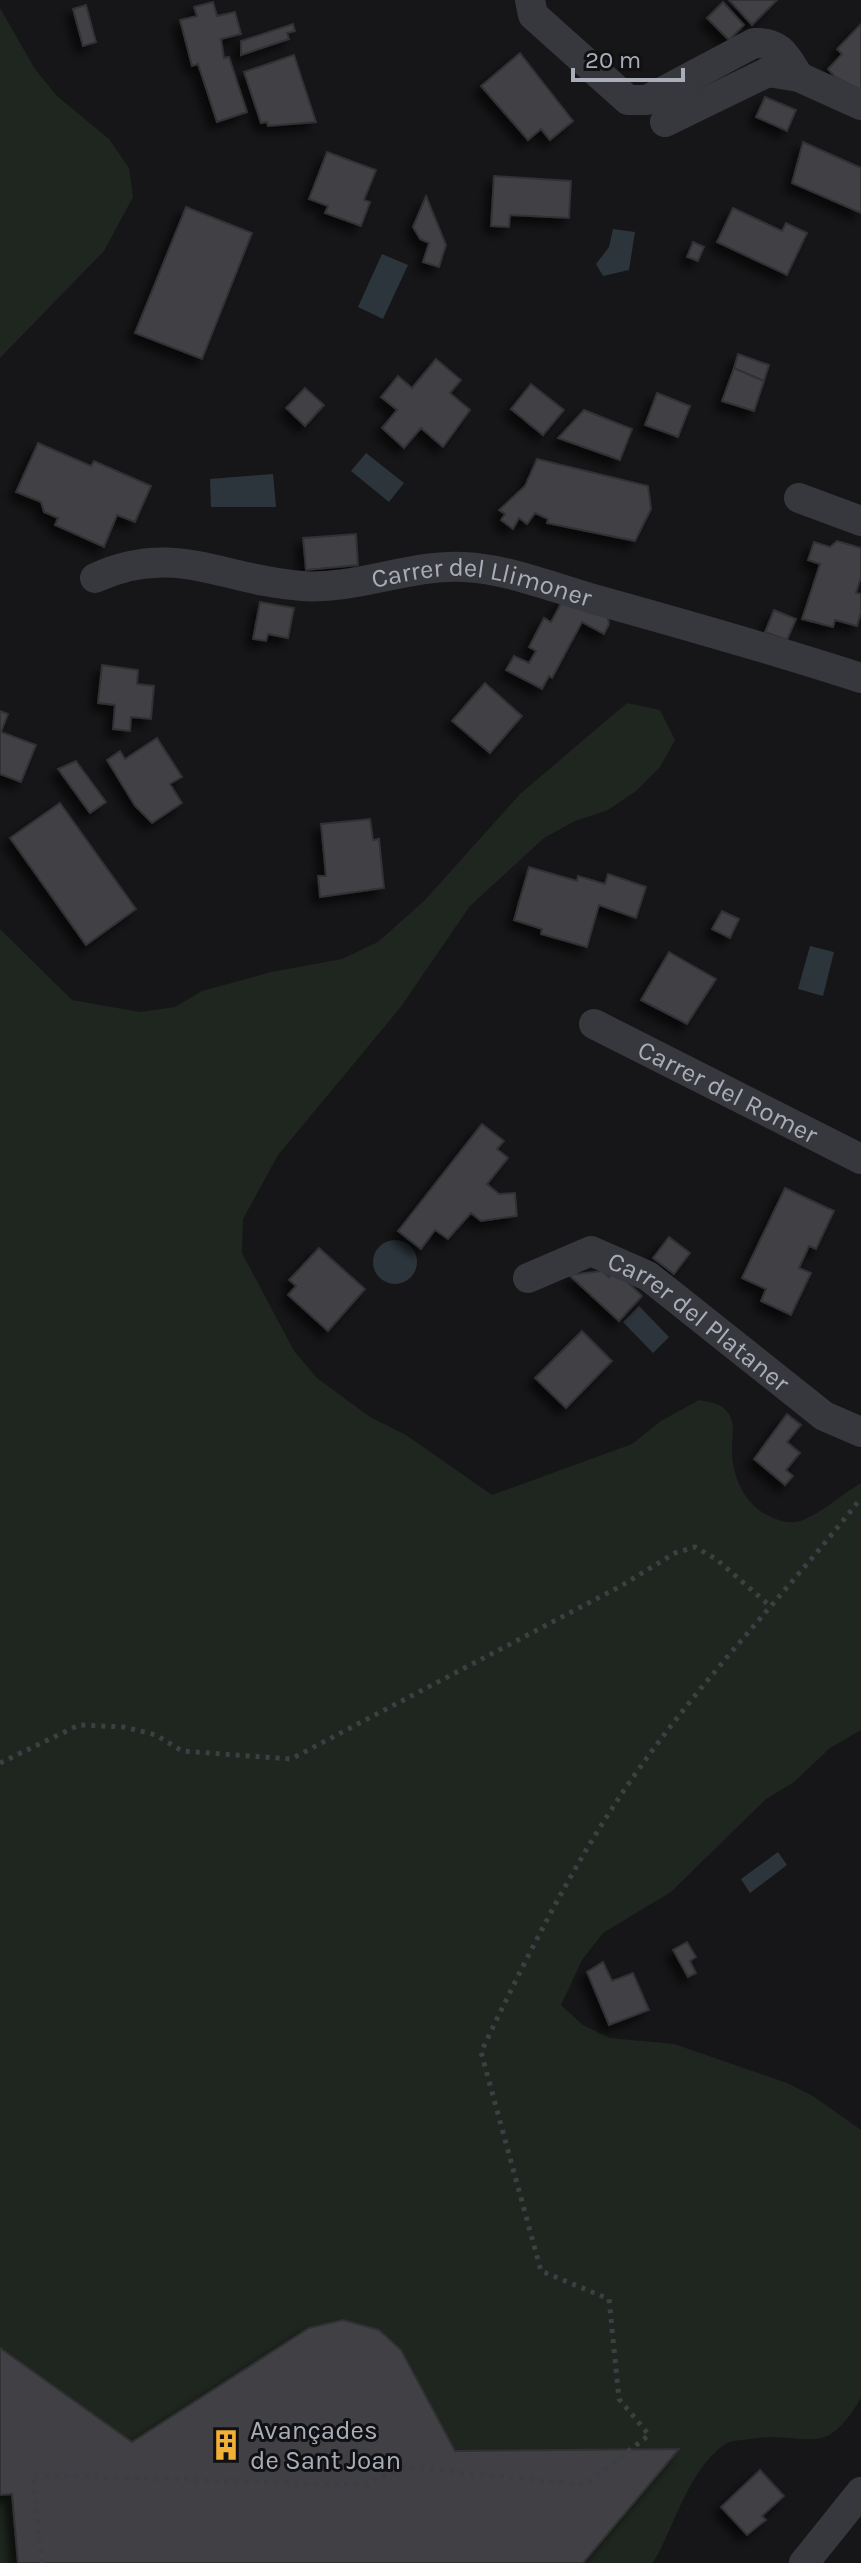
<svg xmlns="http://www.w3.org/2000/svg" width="861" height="2563" font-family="Karla,sans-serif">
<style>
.green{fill:#1e261f}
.water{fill:#2c353c}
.building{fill:#404145;stroke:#303034;stroke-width:2;filter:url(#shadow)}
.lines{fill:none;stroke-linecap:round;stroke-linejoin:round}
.path{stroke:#3d3f44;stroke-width:5;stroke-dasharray:4 6;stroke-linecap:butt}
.street{stroke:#37383d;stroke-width:30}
.labels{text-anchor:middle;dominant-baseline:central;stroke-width:6;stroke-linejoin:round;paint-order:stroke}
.street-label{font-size:26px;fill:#a8adb8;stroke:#111113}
.poi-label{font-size:26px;fill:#a8adb8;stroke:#111113;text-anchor:start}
</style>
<defs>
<filter id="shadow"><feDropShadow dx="-7" dy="7" stdDeviation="4" flood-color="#0009"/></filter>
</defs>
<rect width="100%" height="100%" fill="#161618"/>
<path class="green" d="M 0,8 L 35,69 L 57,96 L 109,139 L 129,168 L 133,197 L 104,251 L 0,358 Z
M 627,703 L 660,710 L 675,740 L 660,767 L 636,791 L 608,810 L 575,821 L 544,838 L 470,906 L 400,1008 L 278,1155 L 243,1219 L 242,1253 L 294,1351 L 317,1378 L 370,1417 L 406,1435 L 492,1495 L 632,1444 L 661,1421 L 699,1400 C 710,1402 725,1404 730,1416 C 735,1427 732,1436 732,1447 C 731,1473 743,1503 767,1515 C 779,1521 790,1525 803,1520 C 823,1512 842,1494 861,1483 L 861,1730 L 830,1748 L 794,1782 L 766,1799 L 671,1892 L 603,1933 L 582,1960 L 561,2005 L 583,2025 L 610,2038 L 674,2044 L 787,2083 L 813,2096 L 861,2130 L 861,2398 C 823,2462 810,2430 751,2439 C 744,2440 734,2440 727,2443 C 689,2467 675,2526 653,2563 L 0,2563 L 0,929 L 72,1000 L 140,1012 L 175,1007 L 202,991 L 271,972 L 342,959 L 378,942 L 425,900 L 520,794 Z"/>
<path class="water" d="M 613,229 L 635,232 L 629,270 L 603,276 L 596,264 L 609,247 Z
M 382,254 L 408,265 L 383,319 L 358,307 Z
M 366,453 L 404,483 L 389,502 L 351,471 Z
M 273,474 L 276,507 L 211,507 L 210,479 Z
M 810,946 L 834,952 L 823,996 L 798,989 Z
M373 1262a22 22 0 1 1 44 0a22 22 0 1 1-44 0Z
M 639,1306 L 669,1337 L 653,1353 L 623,1322 Z
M 778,1852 L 787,1865 L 750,1893 L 741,1879 Z"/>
<path class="building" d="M 729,0 L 777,0 L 752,25 Z
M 213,2 L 217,16 L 235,12 L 241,34 L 221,39 L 224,58 L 229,57 L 247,112 L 217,122 L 198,64 L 192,66 L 180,20 L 197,16 L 194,7 Z
M 723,2 L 744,25 L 729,40 L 707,18 Z
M 86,5 L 96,42 L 83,46 L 73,9 Z
M 293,24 L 295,31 L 287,33 L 289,39 L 241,55 L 241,41 Z
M 861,24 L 861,90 L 835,77 L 828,69 L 842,54 L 837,49 Z
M 520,53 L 573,121 L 550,140 L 541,129 L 528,140 L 481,86 Z
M 294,55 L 316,122 L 268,126 L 267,122 L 261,123 L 244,72 Z
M 765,97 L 796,110 L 787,131 L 756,117 Z
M 803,142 L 861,168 L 861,213 L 792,183 Z
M 327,152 L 376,170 L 364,200 L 370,202 L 361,226 L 325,213 L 328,206 L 309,199 Z
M 494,176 L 571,181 L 569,218 L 510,215 L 509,227 L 491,226 Z
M 426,196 L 446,245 L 439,267 L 423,262 L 429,243 L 420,239 L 413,227 Z
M 186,207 L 252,233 L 202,359 L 135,333 Z
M 733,208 L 782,231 L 786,223 L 807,233 L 787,275 L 717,242 Z
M 693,242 L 704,247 L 698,261 L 687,257 Z
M 738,354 L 769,365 L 764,381 L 734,368 Z
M 436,359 L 461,380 L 450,393 L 470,410 L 443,447 L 421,428 L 404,448 L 382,428 L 397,410 L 381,397 L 398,376 L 412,388 Z
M 734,368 L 764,381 L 754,411 L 722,401 Z
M 531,384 L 564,410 L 543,435 L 511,409 Z
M 305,388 L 324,405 L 305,426 L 286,408 Z
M 657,393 L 690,406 L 678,437 L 645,425 Z
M 584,410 L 632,429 L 620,460 L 558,438 Z
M 38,443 L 91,466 L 94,461 L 151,486 L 135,522 L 117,515 L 104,547 L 55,525 L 58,518 L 44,512 L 41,502 L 16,492 Z
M 537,459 L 648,486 L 651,509 L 635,541 L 547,523 L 548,519 L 535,513 L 527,524 L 519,518 L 513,529 L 501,520 L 505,514 L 499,510 L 525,486 Z
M 356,534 L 358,565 L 306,570 L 303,538 Z
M 837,541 L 861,548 L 861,577 L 856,593 L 861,594 L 861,612 L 857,626 L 835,620 L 833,627 L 802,619 L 820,564 L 808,560 L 814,542 L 830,547 Z
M 564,598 L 606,609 L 609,624 L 604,634 L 582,622 L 552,678 L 549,676 L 542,689 L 506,670 L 514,656 L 529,663 L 536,651 L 529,647 L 544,618 L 551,622 Z
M 260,602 L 294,608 L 288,638 L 268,634 L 266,641 L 253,639 Z
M 774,610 L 796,619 L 787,640 L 765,632 Z
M 102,665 L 138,670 L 137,684 L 154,686 L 151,719 L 131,717 L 130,731 L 113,729 L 115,705 L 98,703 Z
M 485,683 L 522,716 L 490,753 L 452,721 Z
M 0,711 L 8,714 L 1,732 L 36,745 L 21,782 L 0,774 Z
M 157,738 L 182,777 L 170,784 L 182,803 L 152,823 L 135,806 L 107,760 L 120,751 L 125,759 Z
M 76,761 L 106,802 L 90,813 L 58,769 Z
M 60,803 L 136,909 L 86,945 L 10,838 Z
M 370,819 L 373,840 L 379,839 L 384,888 L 320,897 L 318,876 L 326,876 L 321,824 Z
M 529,867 L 577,881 L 578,876 L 605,884 L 608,874 L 646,887 L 636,918 L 599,905 L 587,947 L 541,934 L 542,929 L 514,920 Z
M 722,911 L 739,919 L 730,938 L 712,929 Z
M 669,952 L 716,979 L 687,1024 L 641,1000 Z
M 482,1124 L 504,1141 L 497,1149 L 508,1158 L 487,1184 L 499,1194 L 515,1193 L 517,1216 L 481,1221 L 471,1213 L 448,1239 L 435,1230 L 421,1249 L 398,1231 Z
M 785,1188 L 834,1211 L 816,1249 L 809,1246 L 799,1268 L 811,1273 L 791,1315 L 761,1301 L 766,1289 L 742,1278 Z
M 669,1237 L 690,1253 L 674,1274 L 653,1258 Z
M 319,1248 L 365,1289 L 328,1331 L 288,1295 L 296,1286 L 289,1280 Z
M 615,1270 L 642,1296 L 619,1321 L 569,1275 L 602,1271 L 609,1277 Z
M 582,1331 L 612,1361 L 566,1408 L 535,1378 Z
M 787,1414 L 801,1425 L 787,1442 L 800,1453 L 786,1470 L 793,1476 L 785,1485 L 754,1459 Z
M 687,1942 L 696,1957 L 690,1961 L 696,1973 L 688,1977 L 673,1950 Z
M 603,1962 L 612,1981 L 633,1973 L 649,2010 L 609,2025 L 587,1972 Z
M 343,2320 L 379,2330 L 401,2350 L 455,2451 L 679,2449 L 583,2563 L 18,2563 L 12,2494 L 0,2495 L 0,2348 L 132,2442 L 309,2328 Z
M 760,2470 L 784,2496 L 762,2516 L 766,2520 L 747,2535 L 721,2507 Z"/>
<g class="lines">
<path class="path" d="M 0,1763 L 79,1725 L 124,1727 L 156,1735 L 182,1751 L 291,1759 L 619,1587 L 675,1553 L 695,1547 L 716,1559 L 769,1605
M 42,2563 L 33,2475 L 365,2485 L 402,2467 L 585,2485 L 649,2435 L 619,2399 L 609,2299 L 541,2271 L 481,2052 C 528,1954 577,1855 641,1766 C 708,1672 790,1589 861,1498"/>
<g class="street">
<path d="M 530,0 L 533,15 L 628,100 L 647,100 L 754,43 C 781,42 786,56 799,77"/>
<path d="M 665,122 L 768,72 L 799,77 L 861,105"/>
<path d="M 799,498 L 861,521"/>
<path id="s1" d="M 95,578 C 174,541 224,581 302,586 C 356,590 410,564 464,567 C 507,569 552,587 593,599 C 683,624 772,649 861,678"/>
<path id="s2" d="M 594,1024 L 861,1159"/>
<path id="s3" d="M 528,1278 L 591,1251 L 648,1276 L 824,1416 L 861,1432"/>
<path d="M 804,2563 L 861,2492"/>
</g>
</g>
<defs>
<symbol id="building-bare" viewBox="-9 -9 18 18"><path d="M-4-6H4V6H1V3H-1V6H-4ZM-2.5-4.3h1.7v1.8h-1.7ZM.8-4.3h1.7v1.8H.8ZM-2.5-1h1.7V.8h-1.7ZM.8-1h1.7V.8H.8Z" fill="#f2b134" stroke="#111113" stroke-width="2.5" paint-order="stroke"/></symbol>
</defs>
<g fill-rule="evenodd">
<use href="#building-bare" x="204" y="2423" width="44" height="44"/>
</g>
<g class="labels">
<g class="street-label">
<text stroke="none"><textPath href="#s1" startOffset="394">Carrer del Llimoner</textPath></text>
<text stroke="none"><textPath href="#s2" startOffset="150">Carrer del Romer</textPath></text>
<text stroke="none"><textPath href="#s3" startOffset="198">Carrer del Plataner</textPath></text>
</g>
<g class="poi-label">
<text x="250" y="2430">Avançades<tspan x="250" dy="30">de Sant Joan</tspan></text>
</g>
</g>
<path d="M573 68v12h110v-12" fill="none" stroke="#a8adb8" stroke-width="4"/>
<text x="585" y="68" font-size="24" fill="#a8adb8" stroke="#111113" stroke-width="6" paint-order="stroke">20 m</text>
</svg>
